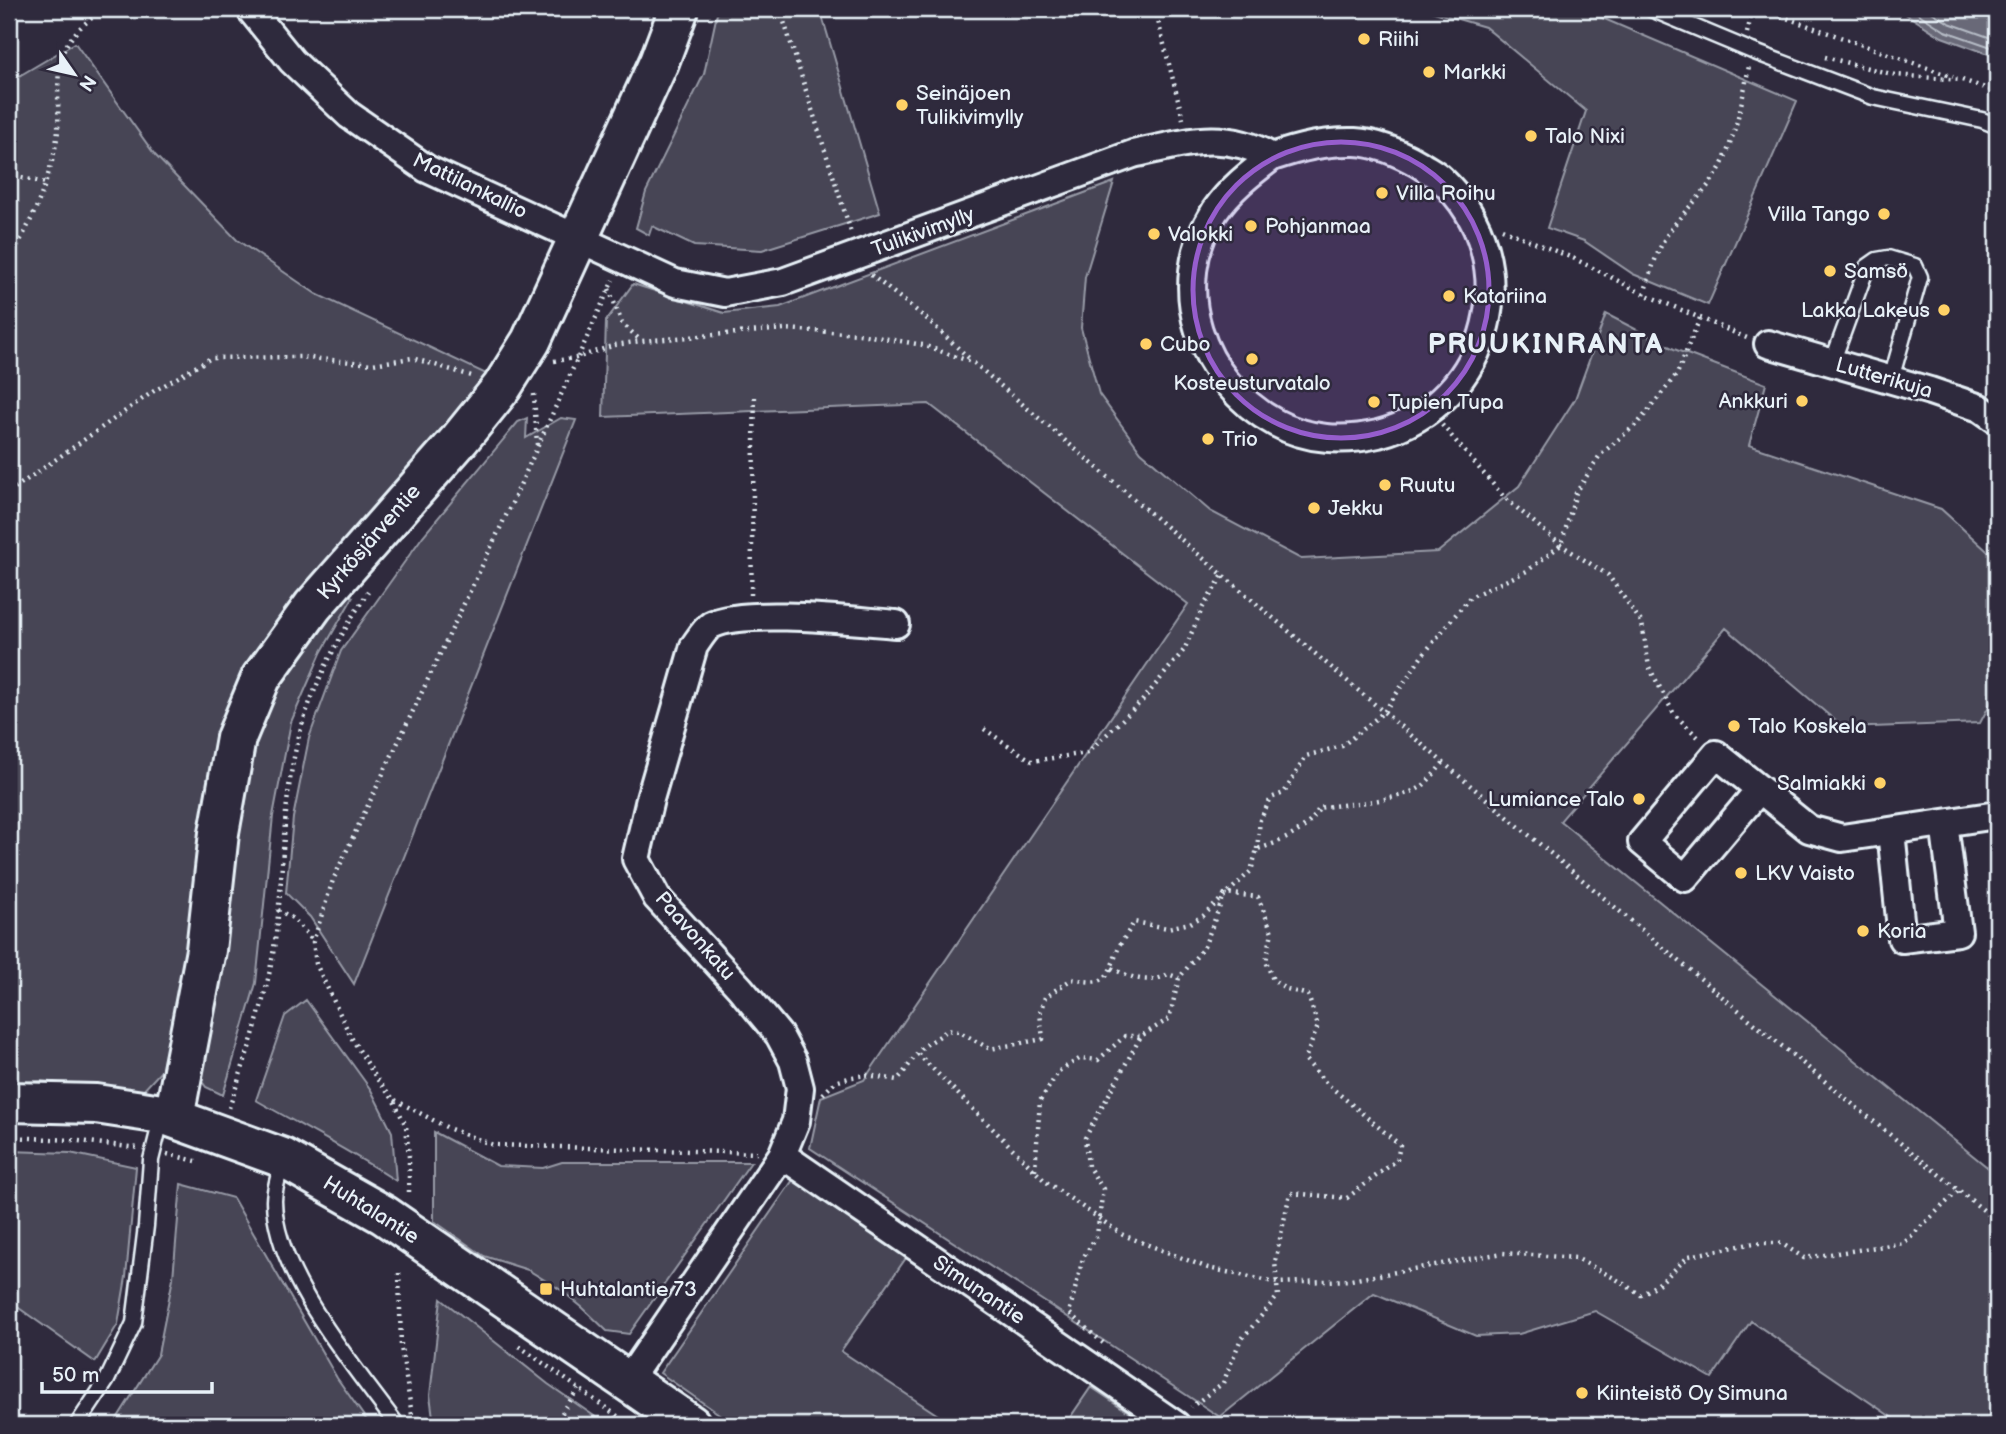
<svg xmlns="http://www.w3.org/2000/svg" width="2006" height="1434" font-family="'Balsamiq Sans',sans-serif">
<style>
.green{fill:#464455;stroke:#979aa6;stroke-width:2}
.water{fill:#696978;stroke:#9c9fab;stroke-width:2}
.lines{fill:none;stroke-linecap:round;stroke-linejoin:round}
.shore{stroke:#b5bbc5;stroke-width:2}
.lane-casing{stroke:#e8f1f8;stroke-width:19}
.street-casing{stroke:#e8f1f8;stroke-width:32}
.secondary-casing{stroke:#e8f1f8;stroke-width:44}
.path{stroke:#e8f1f8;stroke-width:4.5;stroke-dasharray:2 5;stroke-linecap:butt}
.lane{stroke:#2f2a3d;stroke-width:14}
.street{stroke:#2f2a3d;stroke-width:26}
.secondary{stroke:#2f2a3d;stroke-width:38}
.marked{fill:#965dcd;fill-opacity:0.2;stroke:#965dcd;stroke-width:5;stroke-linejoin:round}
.poi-dot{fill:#ffd166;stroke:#2f2a3d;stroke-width:2.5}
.labels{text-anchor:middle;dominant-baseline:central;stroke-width:5;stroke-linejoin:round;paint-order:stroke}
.poi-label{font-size:21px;fill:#e8f1f8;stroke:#2f2a3d;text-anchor:start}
.street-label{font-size:21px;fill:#e8f1f8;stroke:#2f2a3d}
.district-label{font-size:28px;font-weight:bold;letter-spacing:2px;fill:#e8f1f8;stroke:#2f2a3d}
</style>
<rect width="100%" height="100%" fill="#2f2a3d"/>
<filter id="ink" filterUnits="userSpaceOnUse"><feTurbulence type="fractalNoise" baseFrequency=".0143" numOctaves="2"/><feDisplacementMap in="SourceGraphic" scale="14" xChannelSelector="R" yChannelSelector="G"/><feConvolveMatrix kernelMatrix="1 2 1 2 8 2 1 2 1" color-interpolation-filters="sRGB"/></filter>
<g filter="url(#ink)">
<path class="green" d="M 718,9 L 820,9 L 880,213 L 762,250 L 694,246 L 652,226 L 649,235 L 636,228 L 646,192 L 704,74 Z
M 1424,9 L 1581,9 L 1797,101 L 1708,305 L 1633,274 L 1584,241 L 1547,228 L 1586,111 L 1485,27 Z
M 75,43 L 155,155 L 237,240 L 316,294 L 497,379 L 254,661 L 188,949 L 163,1069 L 142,1092 L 40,1081 L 9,1083 L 9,82 Z
M 1114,182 L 1085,277 L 1081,328 L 1099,394 L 1141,452 L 1210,511 L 1301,559 L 1438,552 L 1519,486 L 1575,399 L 1606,314 L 1674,349 L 1766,384 L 1749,445 L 1941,509 L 1997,560 L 1997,691 L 1980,723 L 1844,728 L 1726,628 L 1560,821 L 1997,1175 L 1997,1425 L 1903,1425 L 1751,1321 L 1712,1378 L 1595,1311 L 1519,1334 L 1476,1336 L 1374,1293 L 1220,1417 L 810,1148 L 821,1097 L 864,1080 L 1188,604 L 929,404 L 603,417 L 606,321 L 633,284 L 724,313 L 780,307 Z
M 527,418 L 526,438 L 561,418 L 576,420 L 354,984 L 310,917 L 286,893 L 293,818 L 309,738 L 341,651 L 423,536 L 518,422 Z
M 345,593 L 353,597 L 321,653 L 291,722 L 273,816 L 256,983 L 223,1095 L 206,1087 L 195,1072 L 251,744 L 267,704 L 293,662 Z
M 306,1000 L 371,1090 L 392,1132 L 396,1181 C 351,1151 303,1127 256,1100 L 285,1016 Z
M 434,1132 L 498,1166 L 543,1168 L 562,1162 L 751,1162 L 629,1334 L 607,1331 L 583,1308 L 561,1290 L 528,1270 L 484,1256 L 434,1221 Z
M 9,1151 L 70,1153 L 136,1167 L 126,1277 L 118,1324 L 95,1362 L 9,1301 Z
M 793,1180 L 906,1258 L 841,1351 L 953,1425 L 735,1425 L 660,1373 Z
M 181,1184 L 233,1198 L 337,1378 L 370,1425 L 113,1425 L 158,1354 L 173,1278 Z
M 441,1299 L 548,1384 L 607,1425 L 434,1425 L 430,1395 Z
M 1091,1387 L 1148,1425 L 1065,1425 Z"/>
<path class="water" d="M 1898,9 L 1997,9 L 1997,57 L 1942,37 Z"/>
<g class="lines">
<path class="shore" d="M 1911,9 L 1945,31 L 1997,49
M 1927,9 L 1949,23 L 1997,40"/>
<defs>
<path id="lane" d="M 1651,9 L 1752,51 L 1873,97 L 1982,120 L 1997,126
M 1832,363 L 1867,267 L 1877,260 L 1888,258 L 1915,266 L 1920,277 L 1891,379
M 283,1159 C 280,1172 274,1188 274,1201 C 275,1275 355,1367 397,1425
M 77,1425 L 107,1380 L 134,1323 L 146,1226 L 151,1160 L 162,1116"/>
<path id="street" d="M 250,9 L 292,61 L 349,115 L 427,169 L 675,283 L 725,293 L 783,282 L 1133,154 C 1185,143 1223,129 1272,157 C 1299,148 1325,141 1355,142 C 1376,143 1400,153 1419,164 C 1426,169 1435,173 1441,179 C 1528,259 1493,404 1378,434 C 1344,442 1307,440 1276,423 C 1200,382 1166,286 1215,211 C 1231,188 1251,173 1272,157
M 1768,344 L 1930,391 L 1980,408 L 1997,420
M 1759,790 L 1685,878 L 1642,842 L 1716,754 L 1809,829 L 1842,838 L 1997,815
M 1891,831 L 1902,939 L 1958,932 L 1944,823
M 782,1155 L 1176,1425
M 627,1382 L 782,1155 L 796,1121 L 800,1088 L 793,1061 L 779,1035 L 740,988 L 657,898 L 636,859 L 650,799 L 694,646 C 699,639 705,629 711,625 C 743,608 856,621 896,624"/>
<path id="secondary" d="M 9,1102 L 96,1104 L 162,1114 L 283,1158 L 384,1215 L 691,1425
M 174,1117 L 206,950 L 219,833 L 236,738 L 261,678 L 313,606 L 460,439 L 502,387 L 531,341 L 659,62 L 679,9"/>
</defs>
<use href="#lane" class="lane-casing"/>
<use href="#street" class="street-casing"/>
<use href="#secondary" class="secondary-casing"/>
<path class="path" d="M 780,9 L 851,232
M 1155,9 L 1183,119
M 1761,9 L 1953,77
M 1747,33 L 1753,9
M 1825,57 L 1895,75 L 1961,80
M 1962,80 L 1997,92
M 9,173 L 12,176 L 46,183
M 1502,229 L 1575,259 L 1644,294 L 1747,338
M 9,257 C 31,230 54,167 58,131 C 59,112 56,71 62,55 C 69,35 88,19 106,9
M 871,275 L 926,318 L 971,360
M 609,289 L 622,323 L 640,340
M 1644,294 C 1651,272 1657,248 1671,229 C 1688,206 1712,187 1724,160 C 1736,131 1743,98 1749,66
M 554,361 L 576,358 L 615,345 L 641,341 L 785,329 L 859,334 L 923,345 L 974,363 C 1313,651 1650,943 1997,1221
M 534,394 L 537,445
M 1442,425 L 1504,497 L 1561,545 L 1608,575 L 1642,623 L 1649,667 L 1674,714 L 1700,739
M 9,492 L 154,391 L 211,358 L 300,357 L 373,364 L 412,358 L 475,377
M 751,595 L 755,392
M 984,729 L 1032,761 L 1087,753 L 1142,701 L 1184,650 L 1203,607 L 1223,575
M 1257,849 L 1260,820 L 1271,798 L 1284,793 L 1306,756 L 1342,746 L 1384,712 L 1422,656 L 1470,597 L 1527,571 L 1561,545 L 1576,493 L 1600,455 L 1639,422 L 1677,374 L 1700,318
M 278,910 L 294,919 L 313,941
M 1112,968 C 1130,978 1150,985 1168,974 L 1179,978
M 918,1054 L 1045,1181 L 1123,1235 L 1208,1268 L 1278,1283 L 1351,1280 L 1503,1253 L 1576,1258 L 1616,1279 L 1641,1295 L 1661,1282 L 1689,1256 L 1754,1243 L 1781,1243 L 1804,1258 L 1904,1243 L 1959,1190
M 823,1094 L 835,1082 L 852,1077 L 867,1075 L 897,1080 C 907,1070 913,1057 923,1047 C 931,1041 940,1037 947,1030 L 960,1032 L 990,1049 L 1043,1039 L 1040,1013 L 1045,997 L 1072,979 C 1105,985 1106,982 1117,952 C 1120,942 1129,932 1134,922 L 1168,928 L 1190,923 L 1203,916 L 1251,871 L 1257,849 C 1279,843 1310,830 1319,808 C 1348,803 1396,802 1421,787 C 1429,781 1437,770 1443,763
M 395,1100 L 448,1128 L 493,1145 L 757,1153
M 229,1108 C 246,1058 264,1006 273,954 C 285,882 280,807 299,736 C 313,684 339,637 368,592
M 9,1137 L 71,1140 L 138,1148
M 167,1154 L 196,1161
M 1035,1170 L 1040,1101 L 1059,1071 L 1081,1058 L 1098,1060 L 1125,1036 L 1141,1036
M 409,1192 L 409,1157 L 406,1126 L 393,1099 L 377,1079 L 351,1037 L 316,964 L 313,942 L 333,880 L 361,820 L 512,503 L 613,280
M 399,1273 L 401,1347 L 412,1415
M 1103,1343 L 1069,1313 L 1083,1258 L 1097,1235 L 1103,1189 L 1088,1166 L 1085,1138 L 1141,1036 L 1169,1019 L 1179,978 L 1204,947 L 1225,893 L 1258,897 L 1272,932 L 1266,961 L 1273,980 L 1287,989 L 1308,995 L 1318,1026 L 1305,1059 L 1326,1083 L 1400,1145 L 1397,1160 L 1347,1198 L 1290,1193 L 1275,1262 L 1278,1296 L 1240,1341 L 1223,1383 L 1191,1407
M 519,1346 L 630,1425
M 554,1425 L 578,1389"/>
<use href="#lane" class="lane"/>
<use href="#street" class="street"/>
<use href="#secondary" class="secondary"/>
</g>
</g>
<path class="marked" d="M1193 290a148 148 0 1 1 296 0a148 148 0 1 1-296 0Z"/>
<g class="poi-dot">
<circle cx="1364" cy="39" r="7"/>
<circle cx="1429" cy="72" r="7"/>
<circle cx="902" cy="105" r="7"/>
<circle cx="1531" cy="136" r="7"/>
<circle cx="1382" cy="193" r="7"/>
<circle cx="1884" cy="214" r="7"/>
<circle cx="1251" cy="226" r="7"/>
<circle cx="1154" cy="234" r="7"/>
<circle cx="1830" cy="271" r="7"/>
<circle cx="1449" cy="296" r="7"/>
<circle cx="1944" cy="310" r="7"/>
<circle cx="1146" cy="344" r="7"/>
<circle cx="1252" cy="359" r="7"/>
<circle cx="1802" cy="401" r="7"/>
<circle cx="1374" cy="402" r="7"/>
<circle cx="1208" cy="439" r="7"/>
<circle cx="1385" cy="485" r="7"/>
<circle cx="1314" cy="508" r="7"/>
<circle cx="1734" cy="726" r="7"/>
<circle cx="1880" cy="783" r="7"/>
<circle cx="1639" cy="799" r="7"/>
<circle cx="1741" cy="873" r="7"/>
<circle cx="1863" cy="931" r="7"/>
<rect x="539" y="1282" width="14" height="14" rx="3.5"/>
<circle cx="1582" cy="1393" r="7"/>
</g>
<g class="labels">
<g class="poi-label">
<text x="1378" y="39">Riihi</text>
<text x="1443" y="72">Markki</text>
<text x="916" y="93">Seinäjoen<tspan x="916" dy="24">Tulikivimylly</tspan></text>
<text x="1545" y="136">Talo Nixi</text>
<text x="1396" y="193">Villa Roihu</text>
<text x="1870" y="214" text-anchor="end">Villa Tango</text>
<text x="1265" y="226">Pohjanmaa</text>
<text x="1168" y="234">Valokki</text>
<text x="1844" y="271">Samsö</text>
<text x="1463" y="296">Katariina</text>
<text x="1930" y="310" text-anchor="end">Lakka Lakeus</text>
<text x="1160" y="344">Cubo</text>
<text x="1252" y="383" text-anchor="middle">Kosteusturvatalo</text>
<text x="1788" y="401" text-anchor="end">Ankkuri</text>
<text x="1388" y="402">Tupien Tupa</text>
<text x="1222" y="439">Trio</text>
<text x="1399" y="485">Ruutu</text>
<text x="1328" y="508">Jekku</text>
<text x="1748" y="726">Talo Koskela</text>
<text x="1866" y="783" text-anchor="end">Salmiakki</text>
<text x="1625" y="799" text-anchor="end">Lumiance Talo</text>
<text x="1755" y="873">LKV Vaisto</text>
<text x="1877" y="931">Koria</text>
<text x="560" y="1289">Huhtalantie 73</text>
<text x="1596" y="1393">Kiinteistö Oy Simuna</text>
</g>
<g class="street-label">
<text transform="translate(470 186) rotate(26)">Mattilankallio</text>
<text transform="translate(923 232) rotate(-20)">Tulikivimylly</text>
<text transform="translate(1884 378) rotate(16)">Lutterikuja</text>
<text transform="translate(369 542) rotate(-49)">Kyrkösjärventie</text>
<text transform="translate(695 936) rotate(49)">Paavonkatu</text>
<text transform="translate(371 1210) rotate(32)">Huhtalantie</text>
<text transform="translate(979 1290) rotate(34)">Simunantie</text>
</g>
<g class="district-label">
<text x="1546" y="344">PRUUKINRANTA</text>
</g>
</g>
<rect width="2006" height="1434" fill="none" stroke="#2f2a3d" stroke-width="35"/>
<rect x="18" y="18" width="1971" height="1399" fill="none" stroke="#e8f1f8" stroke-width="2.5" filter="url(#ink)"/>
<g transform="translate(74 74) rotate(124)" stroke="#2f2a3d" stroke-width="5" paint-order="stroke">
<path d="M0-5L12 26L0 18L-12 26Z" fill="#e8f1f8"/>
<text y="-10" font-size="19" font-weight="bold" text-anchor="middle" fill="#e8f1f8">N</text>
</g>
<path d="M42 1382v10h170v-10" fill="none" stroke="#e8f1f8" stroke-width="3.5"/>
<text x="52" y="1382" font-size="21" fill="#e8f1f8" stroke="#2f2a3d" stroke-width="5" paint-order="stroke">50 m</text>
</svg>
